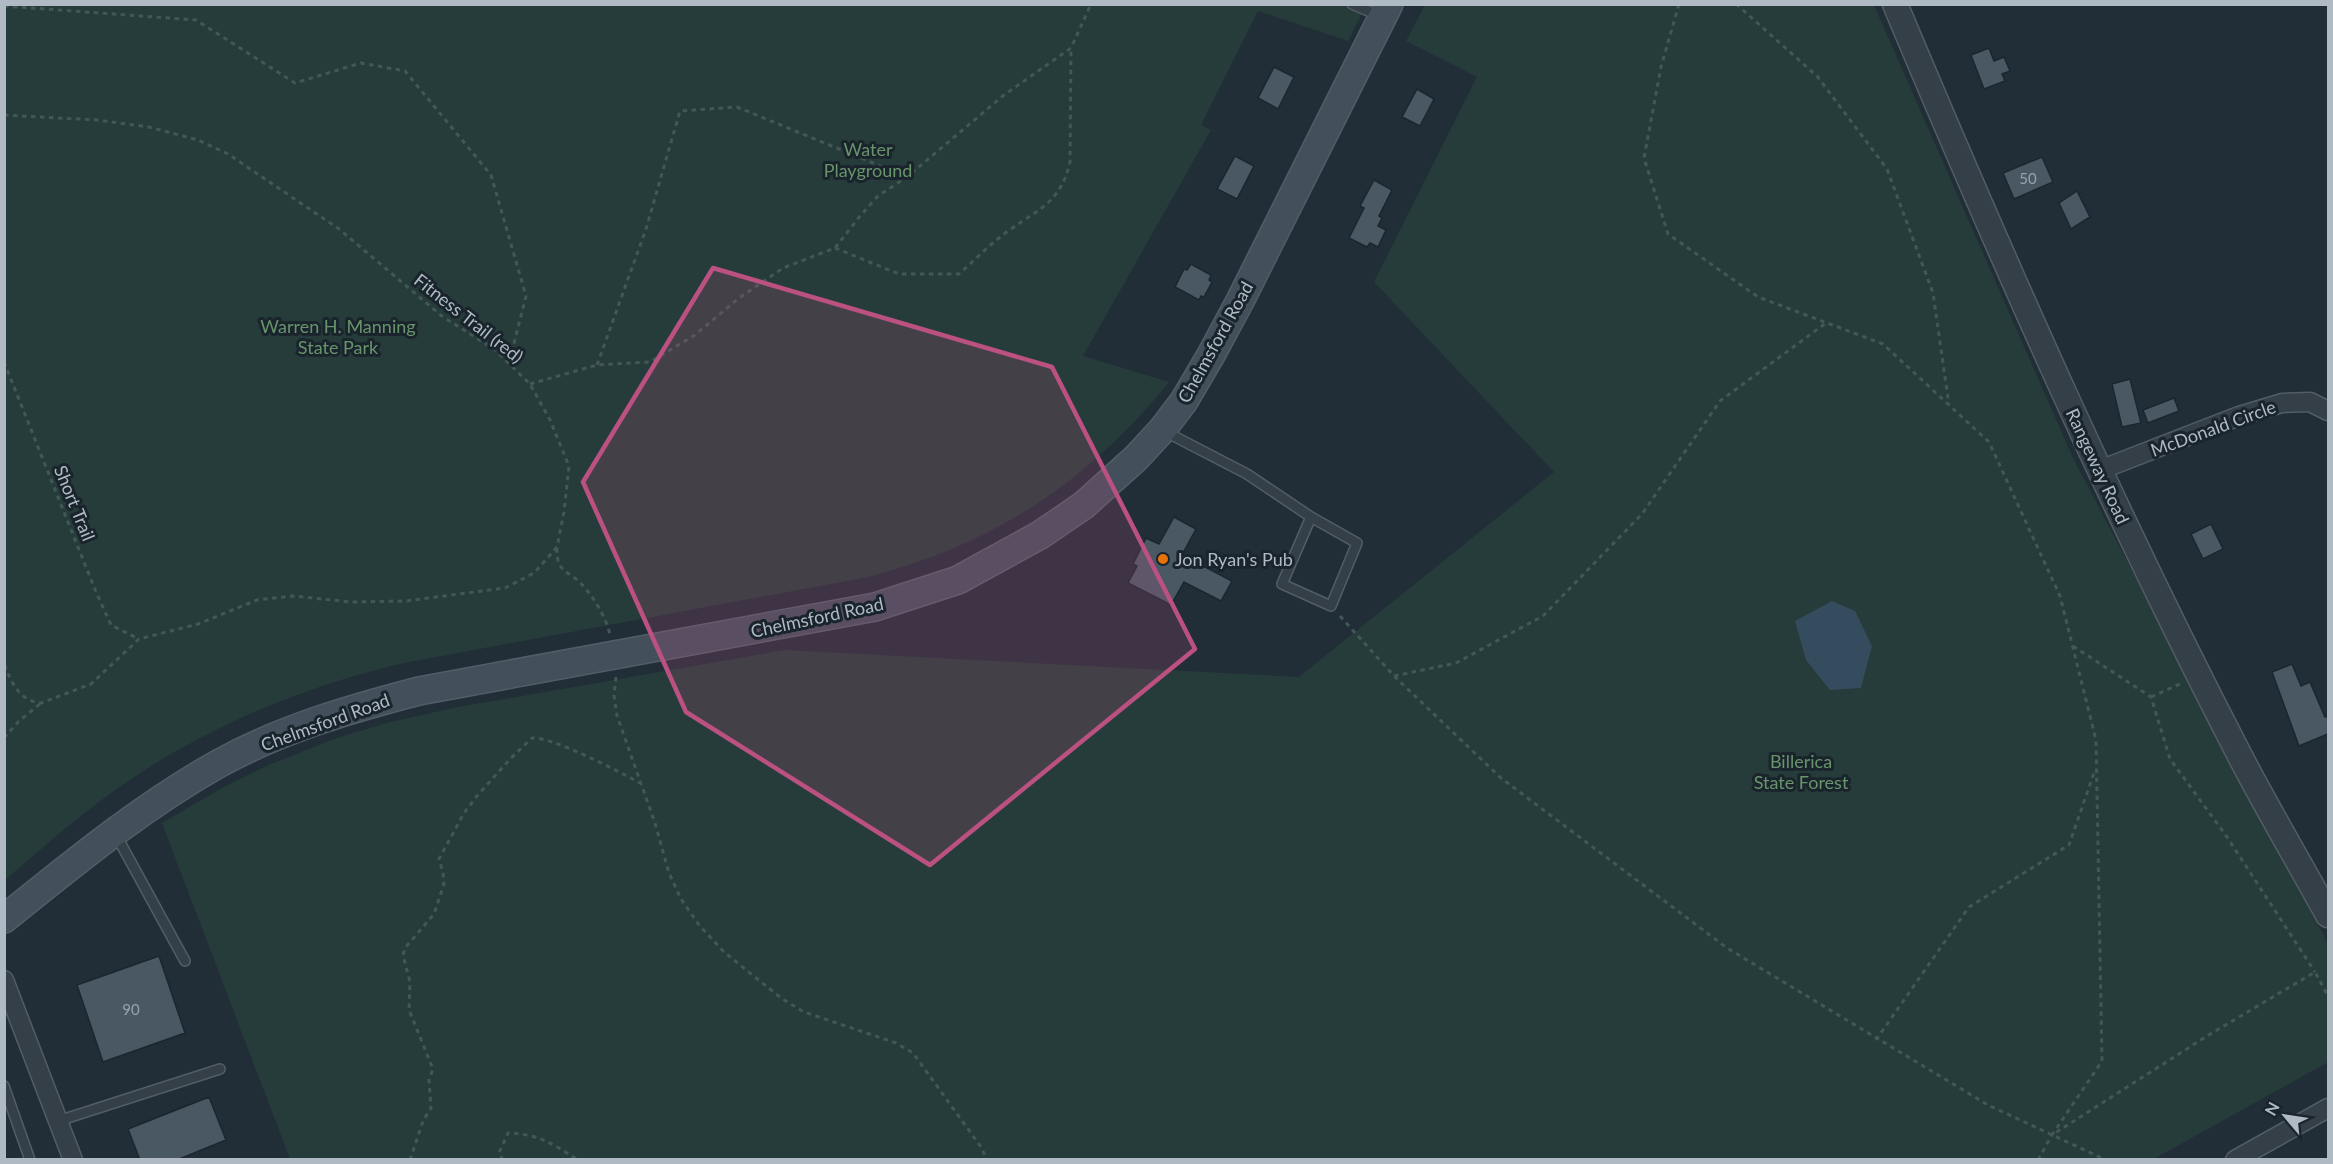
<svg xmlns="http://www.w3.org/2000/svg" width="2333" height="1164" font-family="Lato,sans-serif">
<style>
.green{fill:#263c3a}
.water{fill:#354c5e}
.building{fill:#495863;stroke:#1c262e;stroke-width:1.5}
.lines{fill:none;stroke-linecap:round;stroke-linejoin:round}
.service-casing{stroke:#525d66;stroke-width:12}
.minor-casing{stroke:#525d66;stroke-width:21}
.tertiary-casing{stroke:#525d66;stroke-width:27}
.secondary-casing{stroke:#525d66;stroke-width:30}
.path{stroke:#435757;stroke-width:3;stroke-dasharray:4.5 4.5;stroke-linecap:butt}
.service{stroke:#353f48;stroke-width:9}
.minor{stroke:#353f48;stroke-width:18}
.tertiary{stroke:#353f48;stroke-width:24}
.secondary{stroke:#434f5b;stroke-width:27}
.marked{fill:#bb5180;fill-opacity:0.2;stroke:#bb5180;stroke-width:4.5;stroke-linejoin:round}
.food-dot{fill:#e8710a;stroke:#1a242c;stroke-width:2}
.labels{text-anchor:middle;dominant-baseline:central;stroke-width:6;stroke-linejoin:round;paint-order:stroke}
.number-label{font-size:15px;fill:#96a2ac}
.park-label{font-size:18px;fill:#68946c;stroke:#1a242c}
.street-label{font-size:18px;fill:#afbac4;stroke:#1a242c}
.poi-label{font-size:18px;fill:#afbac4;stroke:#1a242c;text-anchor:start}
</style>
<rect width="100%" height="100%" fill="#212e37"/>
<path class="green" d="M 5,5 L 1366,5 L 1348,41 L 1258,11 L 1201,125 L 1211,130 L 1083,356 L 1169,382 C 1088,482 993,545 868,577 L 404,663 C 297,688 196,731 107,796 C 71,822 38,852 5,880 Z
M 1425,5 L 1874,5 L 2073,458 L 2328,944 L 2328,1062 L 2152,1160 L 290,1159 L 162,823 L 222,788 L 271,764 L 334,739 L 386,723 L 453,708 L 785,650 L 1299,677 L 1554,472 L 1374,282 L 1477,77 L 1406,41 Z"/>
<path class="water" d="M 1832,601 L 1855,611 L 1872,646 L 1861,688 L 1830,690 L 1806,660 L 1795,621 Z"/>
<path class="building" d="M 1989,48 L 1994,61 L 2004,57 L 2010,71 L 2002,74 L 2005,81 L 1984,89 L 1971,55 Z
M 1274,67 L 1294,77 L 1278,109 L 1258,98 Z
M 1417,89 L 1434,99 L 1420,126 L 1402,117 Z
M 1235,156 L 1254,166 L 1237,199 L 1217,189 Z
M 2042,157 L 2053,182 L 2014,199 L 2003,173 Z
M 1374,180 L 1392,190 L 1379,216 L 1382,218 L 1378,226 L 1386,230 L 1378,247 L 1370,243 L 1367,247 L 1349,238 L 1364,208 L 1360,206 Z
M 2077,191 L 2090,217 L 2071,229 L 2059,203 Z
M 1191,264 L 1211,275 L 1209,280 L 1212,282 L 1204,297 L 1201,296 L 1199,300 L 1175,287 L 1184,269 L 1187,270 Z
M 2130,379 L 2141,423 L 2122,427 L 2112,384 Z
M 2174,398 L 2179,411 L 2148,423 L 2143,410 Z
M 1174,517 L 1196,529 L 1182,555 L 1232,581 L 1221,601 L 1184,582 L 1171,605 L 1128,583 L 1137,566 L 1133,564 L 1146,538 L 1159,544 Z
M 2211,524 L 2223,549 L 2203,559 L 2191,534 Z
M 2292,664 L 2301,686 L 2310,682 L 2325,717 L 2328,716 L 2328,734 L 2299,746 L 2272,672 Z
M 159,956 L 185,1033 L 103,1062 L 77,985 Z
M 209,1097 L 226,1140 L 177,1160 L 140,1160 L 128,1129 Z"/>
<g class="lines">
<defs>
<path id="service" d="M 1352,4 L 1380,16
M 1164,431 L 1247,474 L 1311,517 L 1357,543 L 1331,606 L 1282,584 L 1311,517
M 116,835 L 185,961
M 4,1086 L 30,1160
M 58,1121 L 220,1069"/>
<path id="minor" d="M 2100,470 L 2239,416 L 2282,403 L 2310,402 L 2328,411
M 4,980 L 73,1160
M 2235,1160 L 2328,1108"/>
<path id="tertiary" d="M 1895,4 C 2002,259 2113,511 2240,756 C 2268,810 2299,862 2328,915"/>
<path id="secondary" d="M 4,919 C 74,863 140,808 218,764 C 281,729 350,709 419,691 L 875,607 L 958,580 L 1040,535 L 1084,505 L 1136,458 L 1162,430 L 1184,401 L 1211,355 L 1240,301 L 1389,4"/>
</defs>
<use href="#service" class="service-casing"/>
<use href="#minor" class="minor-casing"/>
<use href="#tertiary" class="tertiary-casing"/>
<use href="#secondary" class="secondary-casing"/>
<path class="path" d="M 1679,4 L 1661,67 L 1644,158 L 1668,234 L 1758,297 L 1883,344 L 1989,442 L 2060,596 L 2096,740 L 2102,1061 L 2052,1135 L 2207,1036 L 2315,972 L 2328,996
M 1736,4 L 1817,76 L 1887,169 L 1933,293 L 1949,405
M 4,6 L 196,20 L 295,83 L 361,63 L 405,71 L 491,175 L 526,296 L 509,363
M 4,115 L 97,120 L 149,127 L 198,140 L 228,154 L 339,229 L 443,317 L 494,349 L 530,384 L 550,420 L 569,466 L 564,512 L 557,547 L 534,573 L 505,588 L 406,601 L 351,602 L 293,596 L 257,600 L 198,624 L 139,639 L 91,684 L 41,703 C 19,701 11,682 4,663
M 835,248 L 899,274 L 959,274 C 976,259 992,242 1011,229 C 1041,208 1061,201 1070,162 L 1071,48
M 4,362 L 96,592 L 111,625 L 139,639
M 597,365 L 646,229 L 680,111 L 737,107 L 907,177
M 530,384 L 597,365 L 650,362 L 695,335 L 739,298 L 783,268 L 835,248 L 860,216 L 878,196 L 907,177 L 1004,95 L 1071,48 L 1091,4
M 557,548 C 556,575 571,570 585,588 C 595,599 607,620 610,635
M 1340,616 L 1394,676 L 1501,778 L 1727,948 L 1988,1105 L 2106,1160
M 2073,646 L 2151,697 L 2170,759 L 2227,837 L 2315,972
M 1394,676 L 1456,663 L 1543,616 L 1642,514 L 1720,401 L 1826,323
M 616,677 L 614,696 L 617,716 L 655,823 L 669,873 L 681,899 L 699,925 L 724,952 L 781,998 L 804,1012 L 896,1043 L 913,1053 L 981,1147 L 987,1160
M 2151,697 L 2182,683
M 4,738 L 19,721 L 40,704
M 1876,1040 L 1969,907 L 2069,845 L 2095,770
M 410,1160 L 423,1121 L 431,1108 L 429,1080 L 433,1069 L 409,1010 L 410,982 L 403,955 L 405,948 L 434,914 L 444,884 L 443,873 L 439,859 L 464,813 L 477,796 L 511,758 L 532,738 C 551,736 620,772 640,783
M 503,1160 L 499,1153 L 508,1133 C 539,1134 553,1144 578,1160
M 2038,1160 L 2052,1135"/>
<use href="#service" class="service"/>
<use href="#minor" class="minor"/>
<use href="#tertiary" class="tertiary"/>
<use href="#secondary" class="secondary"/>
</g>
<path class="marked" d="M 713,268 L 1052,367 L 1195,649 L 930,865 L 686,712 L 583,482 Z"/>
<circle class="food-dot" cx="1163" cy="559" r="6"/>
<g class="labels">
<g class="number-label">
<text x="2028" y="178">50</text>
<text x="131" y="1009">90</text>
</g>
<g class="park-label">
<text x="868" y="149">Water<tspan x="868" dy="21">Playground</tspan></text>
<text x="338" y="326">Warren H. Manning<tspan x="338" dy="21">State Park</tspan></text>
<text x="1801" y="761">Billerica<tspan x="1801" dy="21">State Forest</tspan></text>
</g>
<g class="street-label">
<text transform="translate(469 318) rotate(38)">Fitness Trail (red)</text>
<text transform="translate(1215 342) rotate(-61)">Chelmsford Road</text>
<text transform="translate(2213 428) rotate(-20)">McDonald Circle</text>
<text transform="translate(2098 466) rotate(65)">Rangeway Road</text>
<text transform="translate(75 503) rotate(68)">Short Trail</text>
<text transform="translate(817 617) rotate(-12)">Chelmsford Road</text>
<text transform="translate(325 722) rotate(-20)">Chelmsford Road</text>
</g>
<g class="poi-label">
<text x="1175" y="559">Jon Ryan's Pub</text>
</g>
</g>
<rect width="2333" height="1164" fill="none" stroke="#afbac4" stroke-width="12"/>
<g transform="translate(2285 1116) rotate(299)" stroke="#1a242c" stroke-width="4.5" paint-order="stroke">
<path d="M0-4.5L10 22L0 15L-10 22Z" fill="#afbac4"/>
<text y="-9" font-size="16" font-weight="bold" text-anchor="middle" fill="#afbac4">N</text>
</g>
</svg>
